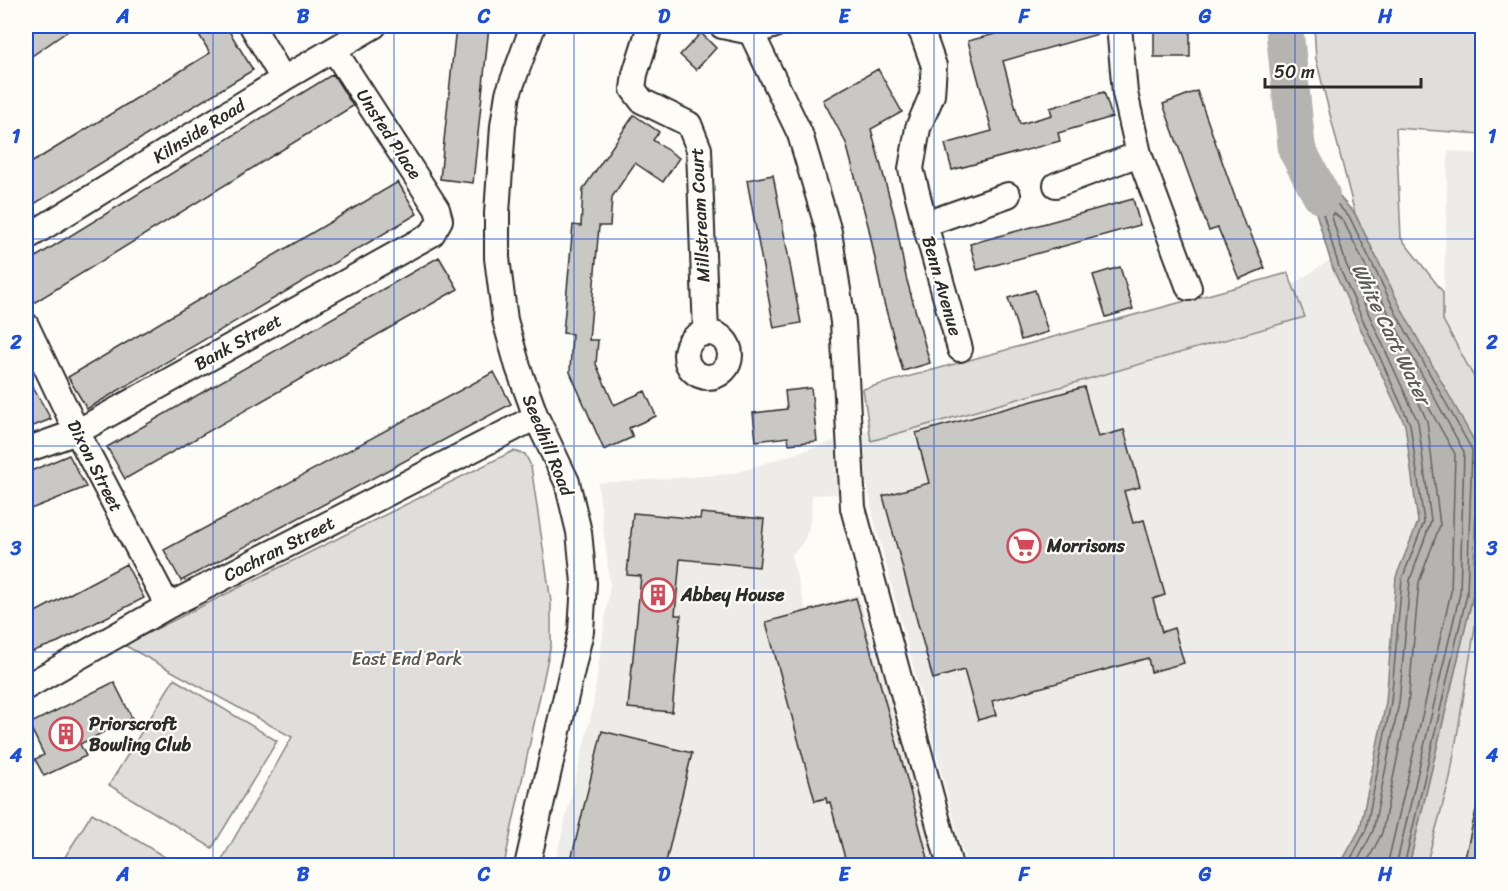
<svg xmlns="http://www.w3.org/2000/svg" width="1508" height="891" font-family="Sriracha,sans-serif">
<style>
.built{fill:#edece8}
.green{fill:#dfdeda;stroke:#858482;stroke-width:1.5}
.water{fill:#b5b4b1;stroke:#7e7d7b;stroke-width:1.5}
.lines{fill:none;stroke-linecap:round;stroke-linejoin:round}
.shore{stroke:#626261;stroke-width:1.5}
.river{stroke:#b5b4b1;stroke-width:38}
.building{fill:#c9c8c4;stroke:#2b2b2b;stroke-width:1.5}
.minor-casing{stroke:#2b2b2b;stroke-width:28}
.minor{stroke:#fdfcf7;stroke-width:24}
.grid{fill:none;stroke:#1d4ed8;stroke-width:1.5;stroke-opacity:0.55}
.labels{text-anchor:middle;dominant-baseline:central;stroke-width:4.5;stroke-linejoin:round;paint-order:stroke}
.street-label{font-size:18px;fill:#2b2b2b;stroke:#fdfcf7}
.poi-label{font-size:18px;font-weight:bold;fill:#2b2b2b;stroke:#fdfcf7;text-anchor:start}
.park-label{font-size:18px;fill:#585857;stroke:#fdfcf7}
.water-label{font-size:20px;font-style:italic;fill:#5b5b5a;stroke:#fdfcf7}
.neatline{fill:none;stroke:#1d4ed8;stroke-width:2}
.grid-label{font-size:20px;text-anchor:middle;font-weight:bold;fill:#1d4ed8}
</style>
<rect width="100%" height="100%" fill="#fdfcf7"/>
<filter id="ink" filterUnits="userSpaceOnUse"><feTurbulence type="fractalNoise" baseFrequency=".0167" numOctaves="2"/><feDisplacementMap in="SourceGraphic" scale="12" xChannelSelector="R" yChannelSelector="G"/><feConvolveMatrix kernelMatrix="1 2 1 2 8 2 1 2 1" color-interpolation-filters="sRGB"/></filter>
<g filter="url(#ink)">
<path class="built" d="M 1448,151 L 1482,154 L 1482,392 L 1443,320 Z
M 1330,260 L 1405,425 L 1418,522 L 1396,577 L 1386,702 L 1360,829 L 1340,865 L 966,865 L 873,515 L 858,434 L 1260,306 Z
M 834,441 L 840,494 L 812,495 L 811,516 L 808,531 L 802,544 L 791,556 L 806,610 L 858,594 L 941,865 L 554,866 L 592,712 L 610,585 L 598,483 L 732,474 Z
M 1482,585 L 1482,865 L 1426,866 L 1450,778 Z"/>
<path class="green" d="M 1314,26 L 1482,26 L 1482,134 L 1396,128 L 1401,238 L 1443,292 L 1443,320 L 1482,392 L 1482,585 L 1450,778 L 1426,865 L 1409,865 L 1473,595 L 1402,310 L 1355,214 L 1316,59 Z
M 1288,273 L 1305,317 L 871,441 L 863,389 Z
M 513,451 L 525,454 L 531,466 L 551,602 L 551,644 L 504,865 L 219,865 L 292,737 L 124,645 Z
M 174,679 L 277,741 L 212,848 L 109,785 Z
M 92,813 L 178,865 L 60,865 Z"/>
<path class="water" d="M 1297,150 L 1355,214 L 1402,310 L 1478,448 L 1473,595 L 1409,865 L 1340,865 L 1360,829 L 1386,702 L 1396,577 L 1418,522 L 1405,425 L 1333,269 Z"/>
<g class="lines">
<path class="shore" d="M 1347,866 L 1366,830 L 1391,702 L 1402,579 L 1424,522 L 1410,424 L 1339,267 L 1315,187 L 1318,183 L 1350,218 L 1396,313 L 1472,450 L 1467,594 L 1404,866
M 1355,866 L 1373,831 L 1399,703 L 1410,580 L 1431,521 L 1418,422 L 1346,264 L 1332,217 L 1334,213 L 1344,222 L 1390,316 L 1464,452 L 1460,593 L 1396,866
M 1365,866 L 1382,833 L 1408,705 L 1419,582 L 1440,525 L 1427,421 L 1412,387 L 1415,383 L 1455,454 L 1451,592 L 1387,866"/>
<path class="river" d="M 1284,26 L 1297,150 L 1321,195"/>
</g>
<path class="building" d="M 26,26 L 75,26 L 26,60 Z
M 194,26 L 226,26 L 253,70 L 26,209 L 26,166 L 210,53 Z
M 456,26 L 489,26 L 473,183 L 440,179 Z
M 1026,26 L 1105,26 L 1105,32 L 1003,61 L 1020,124 L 1052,115 L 1050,108 L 1104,92 L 1112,117 L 1058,133 L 1060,141 L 952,170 L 945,144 L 992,131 L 968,41 Z
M 1154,26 L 1190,26 L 1190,57 L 1154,57 Z
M 701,33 L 716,48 L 696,70 L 680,55 Z
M 878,69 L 902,112 L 871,129 L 895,218 L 906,277 L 930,363 L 903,371 L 883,299 L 869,229 L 846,143 L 823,100 Z
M 333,74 L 353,106 L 32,304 L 26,291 L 26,263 Z
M 1197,91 L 1246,228 L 1248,227 L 1265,268 L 1239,279 L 1218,228 L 1209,231 L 1163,104 Z
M 634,115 L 659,132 L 653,140 L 679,158 L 663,182 L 635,163 L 612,197 L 610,226 L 599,226 L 589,340 L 598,340 L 596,364 L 614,405 L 645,391 L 656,416 L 629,428 L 633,437 L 604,450 L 570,372 L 572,334 L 563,333 L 573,225 L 581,226 L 583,189 Z
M 773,175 L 801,323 L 774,328 L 747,180 Z
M 398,182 L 417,214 L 87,409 L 68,377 Z
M 1133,199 L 1140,225 L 977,270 L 970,244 Z
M 439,257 L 458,289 L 125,479 L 107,447 Z
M 1120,267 L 1133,309 L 1106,317 L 1093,275 Z
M 1035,290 L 1048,332 L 1021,340 L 1008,298 Z
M 494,372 L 511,404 L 181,581 L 164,550 Z
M 26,375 L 51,419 L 26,429 Z
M 1084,387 L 1098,437 L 1124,430 L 1140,487 L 1124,491 L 1133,523 L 1144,520 L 1165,595 L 1153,599 L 1162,632 L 1174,628 L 1184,663 L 1151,672 L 1148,658 L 992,701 L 996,715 L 978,720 L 964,670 L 933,679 L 883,496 L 929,483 L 916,433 Z
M 811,388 L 817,441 L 789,444 L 788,437 L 756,441 L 753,413 L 787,409 L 785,391 Z
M 69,455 L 86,487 L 26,511 L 26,473 Z
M 633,513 L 700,519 L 701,513 L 764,519 L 759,567 L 680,559 L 675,615 L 681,615 L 672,712 L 628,708 L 641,576 L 627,575 Z
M 126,564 L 144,598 L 58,642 L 26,654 L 26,617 Z
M 856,598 L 908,783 L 930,866 L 847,866 L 830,802 L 827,803 L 826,798 L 815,801 L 766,622 Z
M 114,682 L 132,718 L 80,744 L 86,756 L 44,776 L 35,759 L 44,755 L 29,724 Z
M 602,731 L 692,753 L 665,866 L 610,866 L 572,856 Z
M 1476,810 L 1482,810 L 1482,866 L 1463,866 Z"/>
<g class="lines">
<defs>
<path id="minor" d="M 252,26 L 283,79
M 650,26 L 635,74 L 633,89 L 642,101 L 689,124 L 699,149 L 706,333
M 722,26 L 751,32 L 773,26
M 918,26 L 923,35 L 934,66 L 932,95 L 918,128 L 911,169 L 925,224 L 1008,195
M 1119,26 L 1125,93 L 1139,154 L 1189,288
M 751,32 L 800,134 L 829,232 L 843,322 L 853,508 L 950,866
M 1056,185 L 1139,154
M 925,224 L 960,349
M 26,238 L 283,79 L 374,26
M 26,325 L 77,432 L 168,606
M686 355a22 22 0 1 1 44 0a22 22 0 1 1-44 0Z
M 26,450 L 77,432 L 432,234 L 440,220 L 437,209 L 334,50
M 26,687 L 168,606 L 536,417
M 527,866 L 581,631 L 584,583 L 579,532 L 567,482 L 536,417 L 518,367 L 505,320 L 497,258 L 497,213 L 503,126 L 508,94 L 533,26"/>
</defs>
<use href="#minor" class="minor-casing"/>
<use href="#minor" class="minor"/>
</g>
</g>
<path class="grid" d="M 213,26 L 213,866M 394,26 L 394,866M 574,26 L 574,866M 754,26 L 754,866M 934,26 L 934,866M 1114,26 L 1114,866M 1295,26 L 1295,866M 26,239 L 1482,239M 26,446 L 1482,446M 26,652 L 1482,652"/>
<defs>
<symbol id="supermarket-ring" viewBox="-11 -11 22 22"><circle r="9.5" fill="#fdfcf7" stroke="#d1495b" stroke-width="1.5"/><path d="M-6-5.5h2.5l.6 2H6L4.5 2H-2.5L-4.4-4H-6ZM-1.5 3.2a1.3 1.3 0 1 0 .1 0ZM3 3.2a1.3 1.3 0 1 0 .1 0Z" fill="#d1495b"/></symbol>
<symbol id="building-ring" viewBox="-11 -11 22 22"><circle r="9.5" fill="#fdfcf7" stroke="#d1495b" stroke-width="1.5"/><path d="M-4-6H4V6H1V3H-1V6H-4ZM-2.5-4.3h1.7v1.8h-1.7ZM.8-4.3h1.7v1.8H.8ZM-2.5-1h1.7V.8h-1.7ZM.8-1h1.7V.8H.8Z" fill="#d1495b"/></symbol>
</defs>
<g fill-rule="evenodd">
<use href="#supermarket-ring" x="1005" y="527" width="38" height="38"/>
<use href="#building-ring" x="639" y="576" width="38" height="38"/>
<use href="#building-ring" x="47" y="715" width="38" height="38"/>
</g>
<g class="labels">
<g class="street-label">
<text transform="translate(199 131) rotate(-32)">Kilnside Road</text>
<text transform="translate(389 134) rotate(57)">Unsted Place</text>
<text transform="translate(700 215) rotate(-93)">Millstream Court</text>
<text transform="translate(942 286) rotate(74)">Benn Avenue</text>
<text transform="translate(238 342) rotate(-29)">Bank Street</text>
<text transform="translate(548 445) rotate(68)">Seedhill Road</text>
<text transform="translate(95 466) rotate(63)">Dixon Street</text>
<text transform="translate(279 549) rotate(-27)">Cochran Street</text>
</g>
<g class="poi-label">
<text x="1047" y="546">Morrisons</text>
<text x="681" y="595">Abbey House</text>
<text x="89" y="724">Priorscroft<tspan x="89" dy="21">Bowling Club</tspan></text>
</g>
<g class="park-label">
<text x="407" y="659">East End Park</text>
</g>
<g class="water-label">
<text transform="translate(1391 334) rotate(64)">White Cart Water</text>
</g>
</g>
<rect width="1508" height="891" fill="none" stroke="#fdfcf7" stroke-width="66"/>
<path d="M1265 78v9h156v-9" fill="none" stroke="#2b2b2b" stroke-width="3"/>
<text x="1274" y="78" font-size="18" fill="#2b2b2b" stroke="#fdfcf7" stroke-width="4.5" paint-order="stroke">50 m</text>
<rect x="33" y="33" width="1442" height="825" class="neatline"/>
<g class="grid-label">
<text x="123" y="23">A</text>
<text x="303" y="23">B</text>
<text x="484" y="23">C</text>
<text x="664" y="23">D</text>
<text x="844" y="23">E</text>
<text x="1024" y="23">F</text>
<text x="1205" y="23">G</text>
<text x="1385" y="23">H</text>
<text x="16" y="143">1</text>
<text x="1492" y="143">1</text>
<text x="16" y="349">2</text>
<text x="1492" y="349">2</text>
<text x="16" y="555">3</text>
<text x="1492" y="555">3</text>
<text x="16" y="762">4</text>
<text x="1492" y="762">4</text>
<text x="123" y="881">A</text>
<text x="303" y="881">B</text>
<text x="484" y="881">C</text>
<text x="664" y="881">D</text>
<text x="844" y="881">E</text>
<text x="1024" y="881">F</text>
<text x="1205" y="881">G</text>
<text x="1385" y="881">H</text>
</g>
</svg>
